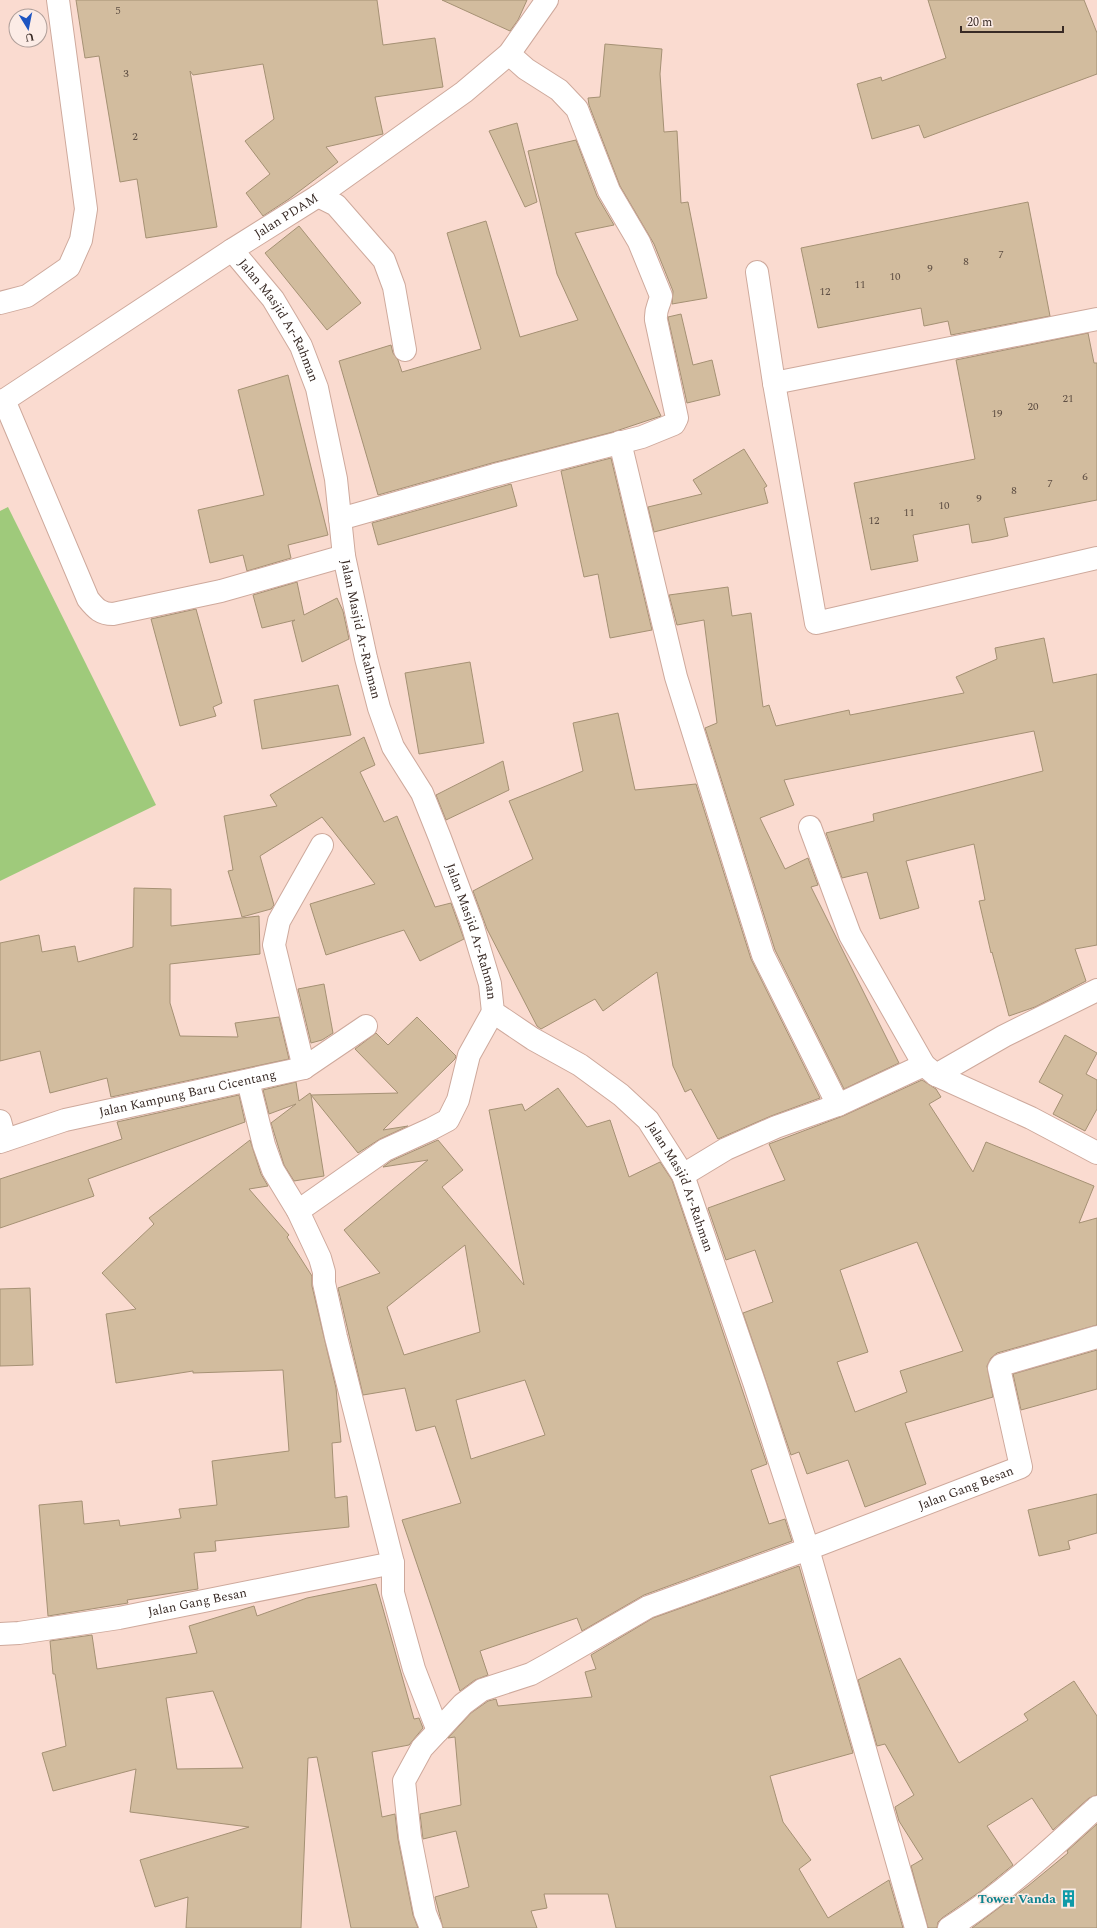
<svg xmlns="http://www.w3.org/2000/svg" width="1097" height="1928" font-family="Spectral,serif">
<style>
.green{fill:#9fca7b}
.building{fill:#d2bc9e;stroke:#a59174;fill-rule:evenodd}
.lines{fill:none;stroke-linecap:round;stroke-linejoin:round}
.street-casing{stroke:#cea99c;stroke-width:24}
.street{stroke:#fff;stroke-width:22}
.labels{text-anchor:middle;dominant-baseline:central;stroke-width:3;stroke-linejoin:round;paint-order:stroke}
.number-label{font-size:11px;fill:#5e4e43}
.street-label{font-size:13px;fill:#382a25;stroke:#fcece6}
.culture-label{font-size:13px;font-weight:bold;fill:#0d838f;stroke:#fcece6;text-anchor:end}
</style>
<rect width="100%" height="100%" fill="#fadbd0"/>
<path class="green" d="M 8,507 L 156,805 L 0,881 L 0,511 Z"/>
<path class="building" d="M 76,0 L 377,0 L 383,45 L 435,38 L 443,87 L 375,97 L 383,134 L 326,147 L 338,162 L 289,199 L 263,216 L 246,193 L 270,174 L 245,141 L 274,119 L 263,64 L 193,75 L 190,71 L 217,227 L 146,238 L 137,179 L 120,182 L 99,56 L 85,58 Z
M 442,0 L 527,0 L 518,20 L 510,31 Z
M 928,0 L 1084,0 L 1097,33 L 1097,74 L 924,138 L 919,125 L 872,139 L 857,84 L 881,77 L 882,81 L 946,58 Z
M 605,44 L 662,49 L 660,74 L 664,132 L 677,131 L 681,203 L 688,202 L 707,298 L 672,304 L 673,291 L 654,244 L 620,186 L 589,105 L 588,98 L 600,97 Z
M 517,123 L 537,202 L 525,207 L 489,131 Z
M 576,140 L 597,196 L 614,225 L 575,233 L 661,416 L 613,432 L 492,463 L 378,495 L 339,361 L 391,345 L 393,353 L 398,360 L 402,372 L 481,349 L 447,233 L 486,221 L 520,337 L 578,320 L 557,274 L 528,151 Z
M 1028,202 L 1050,316 L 951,335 L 948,321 L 924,326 L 921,308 L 818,328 L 801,248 Z
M 299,226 L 361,303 L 327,330 L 265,253 Z
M 681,314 L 693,365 L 712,360 L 720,395 L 687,403 L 668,318 L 668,317 Z
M 1088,333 L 1094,363 L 1097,363 L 1097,500 L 1004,518 L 1008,536 L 990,540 L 972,543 L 969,524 L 913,535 L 918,561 L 871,570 L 854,483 L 975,459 L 956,360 Z
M 288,375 L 328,535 L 288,545 L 291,558 L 247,571 L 243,555 L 210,563 L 198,510 L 264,495 L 238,390 Z
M 744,449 L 767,486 L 764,488 L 768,503 L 654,532 L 648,507 L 702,494 L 693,480 Z
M 611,458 L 652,630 L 610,638 L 598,574 L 584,577 L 561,471 Z
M 511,484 L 517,506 L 378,545 L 372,523 Z
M 297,582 L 304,615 L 337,598 L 343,611 L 349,639 L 302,662 L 292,622 L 295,620 L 262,628 L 253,595 Z
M 728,587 L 732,616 L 751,613 L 763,707 L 769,705 L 776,726 L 849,710 L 850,715 L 964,693 L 956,677 L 997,659 L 995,648 L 1044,638 L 1053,683 L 1097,674 L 1097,945 L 1075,949 L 1086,981 L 1035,1007 L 1009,1016 L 992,952 L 991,953 L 979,901 L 985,900 L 974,844 L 906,861 L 919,908 L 880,919 L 867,872 L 842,878 L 826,833 L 874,821 L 873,814 L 1043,771 L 1034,731 L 784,780 L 794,805 L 760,818 L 785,869 L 808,858 L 818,885 L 811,887 L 899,1063 L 844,1089 L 775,950 L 705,728 L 717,723 L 704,620 L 677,625 L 669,595 Z
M 196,609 L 222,703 L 213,707 L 216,716 L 180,726 L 151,619 Z
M 470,662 L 484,743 L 419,754 L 405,673 Z
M 338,685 L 351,735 L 262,749 L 254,700 Z
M 618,713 L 635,790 L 696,784 L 751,959 L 820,1098 L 771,1116 L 718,1139 L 691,1089 L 685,1092 L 673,1066 L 657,972 L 603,1011 L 595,999 L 541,1029 L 537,1026 L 487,929 L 473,891 L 533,859 L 509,801 L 583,771 L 573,723 Z
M 364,737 L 375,765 L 360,772 L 384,822 L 397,816 L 435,907 L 451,903 L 464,939 L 420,961 L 404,930 L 326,955 L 310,904 L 375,884 L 322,817 L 260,856 L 274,905 L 271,909 L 242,917 L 228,871 L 233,870 L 224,816 L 277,806 L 270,795 Z
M 503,761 L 509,790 L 446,820 L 436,795 Z
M 134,888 L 171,889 L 171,926 L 259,916 L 260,954 L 170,964 L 170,1003 L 180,1036 L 238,1037 L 235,1023 L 279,1017 L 289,1059 L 111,1097 L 107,1078 L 50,1093 L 40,1051 L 0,1061 L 0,943 L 39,935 L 42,952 L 75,946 L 78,962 L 133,947 Z
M 324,984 L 333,1033 L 322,1040 L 311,1043 L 298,989 Z
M 417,1017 L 456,1056 L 455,1059 L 383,1130 L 408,1126 L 380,1139 L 358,1153 L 311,1095 L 324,1176 L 294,1181 L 284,1165 L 271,1123 L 296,1104 L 269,1114 L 263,1090 L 296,1082 L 299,1101 L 310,1093 L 311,1095 L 398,1093 L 355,1049 L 376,1033 L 388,1045 Z
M 1065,1035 L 1097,1053 L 1086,1074 L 1097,1080 L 1097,1109 L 1085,1131 L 1053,1114 L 1063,1095 L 1039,1082 Z
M 922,1080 L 936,1089 L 941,1097 L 929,1104 L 973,1172 L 986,1142 L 1094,1186 L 1079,1223 L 1097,1218 L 1097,1325 L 997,1353 L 991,1358 L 987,1366 L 993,1397 L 905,1423 L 926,1484 L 865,1507 L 848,1460 L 807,1474 L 799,1452 L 791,1455 L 743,1313 L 773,1302 L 755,1250 L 726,1260 L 708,1208 L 785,1180 L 769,1144 L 843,1116 ZM 917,1242 L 963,1351 L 900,1371 L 907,1392 L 855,1412 L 837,1362 L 868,1352 L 840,1270 Z
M 558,1088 L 587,1127 L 610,1120 L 629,1177 L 660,1162 L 672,1180 L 767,1464 L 751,1470 L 769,1524 L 785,1519 L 792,1541 L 644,1595 L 582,1631 L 577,1618 L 480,1651 L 488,1675 L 475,1680 L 460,1691 L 402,1520 L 461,1503 L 435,1426 L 416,1431 L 405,1388 L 363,1395 L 338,1288 L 380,1273 L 344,1230 L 428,1160 L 383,1167 L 391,1161 L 438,1140 L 463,1170 L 442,1187 L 524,1285 L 489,1110 L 522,1104 L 525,1111 ZM 465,1245 L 480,1332 L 404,1355 L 387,1307 ZM 525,1380 L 545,1435 L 471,1459 L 456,1400 Z
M 239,1095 L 245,1122 L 88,1179 L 94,1196 L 0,1228 L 0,1179 L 122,1139 L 117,1122 Z
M 250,1140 L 261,1174 L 268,1186 L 249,1189 L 289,1235 L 287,1237 L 312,1276 L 312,1286 L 336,1388 L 341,1442 L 332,1443 L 335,1498 L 347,1496 L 349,1527 L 215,1541 L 216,1551 L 194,1553 L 198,1589 L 127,1600 L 128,1603 L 48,1616 L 39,1505 L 82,1501 L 84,1524 L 119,1520 L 120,1526 L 181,1518 L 179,1509 L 217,1505 L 212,1461 L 289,1451 L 283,1370 L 193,1373 L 193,1371 L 116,1383 L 106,1314 L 136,1309 L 102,1273 L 154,1224 L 149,1218 Z
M 30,1288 L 33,1365 L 0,1366 L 0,1289 Z
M 1097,1350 L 1097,1389 L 1021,1410 L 1013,1374 Z
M 1097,1494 L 1097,1533 L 1068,1541 L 1070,1549 L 1039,1556 L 1028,1510 Z
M 799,1566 L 853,1753 L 770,1776 L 783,1822 L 811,1860 L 799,1869 L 828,1918 L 889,1880 L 903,1928 L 616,1928 L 608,1894 L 544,1894 L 547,1908 L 531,1911 L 537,1928 L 443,1928 L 435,1897 L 469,1887 L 456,1831 L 423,1839 L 420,1814 L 461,1805 L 455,1737 L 448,1738 L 471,1713 L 488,1701 L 496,1699 L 498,1706 L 592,1697 L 585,1672 L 596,1669 L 591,1655 L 653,1618 Z
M 376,1584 L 414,1719 L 419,1718 L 423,1728 L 409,1745 L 372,1752 L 382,1817 L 395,1814 L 398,1839 L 413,1915 L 418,1928 L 351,1928 L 317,1757 L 308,1758 L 301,1928 L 186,1928 L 188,1897 L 155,1907 L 140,1860 L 249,1827 L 130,1812 L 136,1769 L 53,1791 L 42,1753 L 66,1746 L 55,1674 L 53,1674 L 50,1641 L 92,1635 L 97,1669 L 197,1653 L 189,1626 L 254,1606 L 257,1616 L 307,1598 ZM 213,1691 L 243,1768 L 177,1769 L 166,1698 Z
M 900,1658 L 959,1763 L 1028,1720 L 1024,1714 L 1074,1681 L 1097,1716 L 1097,1795 L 1089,1798 L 1053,1830 L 1032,1798 L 987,1826 L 1013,1865 L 981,1891 L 942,1918 L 938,1922 L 937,1928 L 928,1928 L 911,1866 L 923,1859 L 899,1821 L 895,1807 L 914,1795 L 885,1744 L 877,1746 L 858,1680 Z
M 1097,1824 L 1097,1928 L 972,1928 L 1028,1886 L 1068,1853 L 1067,1851 Z"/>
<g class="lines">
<defs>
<g id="street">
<path d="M 318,196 L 336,205 L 384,260 L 394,287 L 405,350"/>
<path id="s1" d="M 232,250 L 273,299 L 301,346 L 317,388 L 336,479 L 344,556 L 366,658 L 379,708 L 393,747 L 422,793 L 440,838 L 472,924 L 490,984 L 493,1012 L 533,1039 L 580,1065 L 621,1095 L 648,1120 L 683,1175 L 755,1385 L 808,1549 L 916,1928"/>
<path d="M 757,272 L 774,383 L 816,623 L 1097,558"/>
<path d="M 0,303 L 27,296 L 69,267 L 81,240 L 86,209 L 58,0"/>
<path d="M 774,383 L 1097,319"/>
<path d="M 4,400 L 88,599 C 96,609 101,614 113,614 L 221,591 L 344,556"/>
<path id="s2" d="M 0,403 L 232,250 L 318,196 L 464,92 L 509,54 L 547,0"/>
<path d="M 620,442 L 676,677 L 763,955 L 838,1105"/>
<path d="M 340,519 L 495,475 L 642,437 L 674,424 L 677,418 L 656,320 C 655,308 659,307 661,296 L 639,242 L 609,191 L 577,109 L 559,90 L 526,69 L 509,54"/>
<path d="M 810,827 L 850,935 L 924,1065"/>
<path d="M 304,1068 L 274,945 L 279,921 L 322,845"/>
<path d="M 936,1075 L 1031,1118 L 1097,1153"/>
<path d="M 248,1081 L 264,1145 L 273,1170 L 298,1211 L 320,1258 L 324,1272 L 324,1283 L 336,1337 L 393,1563 L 393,1593 L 414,1669 L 438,1731"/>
<path d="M 0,1121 L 5,1140"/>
<path id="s3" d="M 0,1142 L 65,1120 L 304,1068 L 366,1026"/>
<path d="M 683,1175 L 726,1149 L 776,1127 L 838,1105 L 924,1065 L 936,1075 L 1004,1036 L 1097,990"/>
<path d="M 298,1211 L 385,1150 L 431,1129 L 448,1120 L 458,1100 L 469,1055 L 493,1012"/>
<path id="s4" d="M 0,1634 L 19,1633 L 119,1618 L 393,1563"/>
<path id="s5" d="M 431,1928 L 425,1913 L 410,1837 L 404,1781 L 422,1748 L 463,1704 L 482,1690 L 531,1674 L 551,1663 L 648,1607 L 808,1549 L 1021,1467 L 999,1368 L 1001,1365 L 1097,1337"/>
<path d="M 949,1928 C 1003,1894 1050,1850 1097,1807"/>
</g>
</defs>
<use href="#street" class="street-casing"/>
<use href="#street" class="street"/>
</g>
<defs>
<symbol id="building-bare" viewBox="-9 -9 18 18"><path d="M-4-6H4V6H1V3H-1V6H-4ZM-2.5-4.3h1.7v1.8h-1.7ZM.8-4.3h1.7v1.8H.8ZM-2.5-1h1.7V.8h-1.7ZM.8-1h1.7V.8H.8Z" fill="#0f9aa8" stroke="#fcece6" stroke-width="2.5" paint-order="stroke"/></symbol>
</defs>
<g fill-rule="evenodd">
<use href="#building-bare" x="1056" y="1886" width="25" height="25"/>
</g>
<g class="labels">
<g class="number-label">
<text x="118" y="10">5</text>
<text x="126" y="73">3</text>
<text x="135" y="136">2</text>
<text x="1001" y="254">7</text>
<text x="966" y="261">8</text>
<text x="930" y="268">9</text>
<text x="895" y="276">10</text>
<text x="860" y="284">11</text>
<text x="825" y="291">12</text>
<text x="1068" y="398">21</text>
<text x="1033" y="406">20</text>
<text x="997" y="413">19</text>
<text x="1085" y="476">6</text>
<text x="1050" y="483">7</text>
<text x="1014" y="490">8</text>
<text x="979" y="498">9</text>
<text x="944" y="505">10</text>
<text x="909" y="512">11</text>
<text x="874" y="520">12</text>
</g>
<g class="street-label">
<text stroke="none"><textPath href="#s2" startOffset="342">Jalan PDAM</textPath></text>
<text stroke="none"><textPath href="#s1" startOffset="85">Jalan Masjid Ar-Rahman</textPath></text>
<text stroke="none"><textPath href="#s1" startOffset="409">Jalan Masjid Ar-Rahman</textPath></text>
<text stroke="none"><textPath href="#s1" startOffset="733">Jalan Masjid Ar-Rahman</textPath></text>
<text stroke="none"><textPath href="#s3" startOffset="194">Jalan Kampung Baru Cicentang</textPath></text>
<text stroke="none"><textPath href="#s1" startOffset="1081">Jalan Masjid Ar-Rahman</textPath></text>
<text stroke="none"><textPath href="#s5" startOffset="797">Jalan Gang Besan</textPath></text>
<text stroke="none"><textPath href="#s4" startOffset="200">Jalan Gang Besan</textPath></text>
</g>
<g class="culture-label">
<text x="1056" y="1899">Tower Vanda</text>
</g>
</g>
<g transform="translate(28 28) rotate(170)"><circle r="19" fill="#fcece6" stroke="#ae9e99"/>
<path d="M0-3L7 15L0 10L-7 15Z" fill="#1e55c1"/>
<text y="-6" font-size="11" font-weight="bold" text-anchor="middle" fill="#382a25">U</text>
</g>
<path d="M961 26v6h102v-6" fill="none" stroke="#382a25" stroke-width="2"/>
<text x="967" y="26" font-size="12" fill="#382a25" stroke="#fcece6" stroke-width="3" paint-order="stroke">20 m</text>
</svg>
